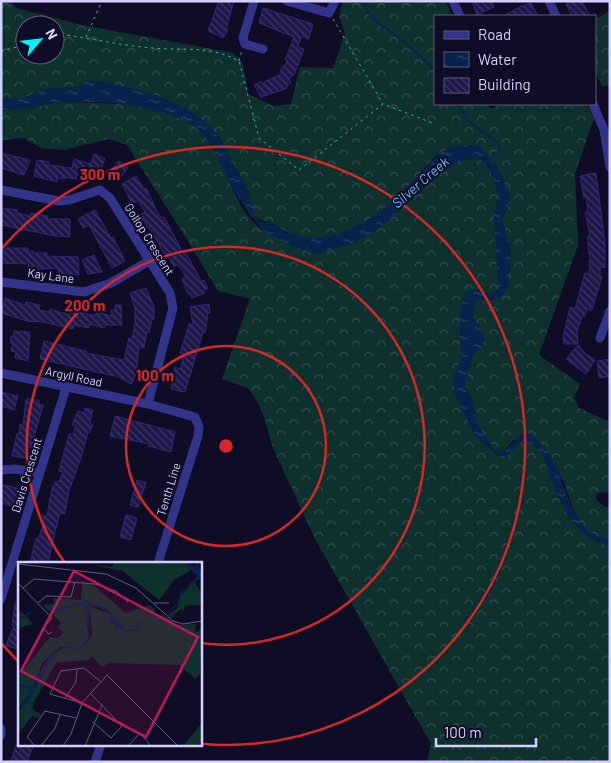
<svg xmlns="http://www.w3.org/2000/svg" width="611" height="763" font-family="Barlow,sans-serif">
<style>
.forest{fill:url(#forest-crowns);fill-rule:evenodd}
.water{fill:url(#water-ripples)}
.lines{fill:none;stroke-linecap:round;stroke-linejoin:round}
.stream{stroke:#06244b;stroke-width:2}
.building{fill:url(#building-back-hatch);stroke:#312677}
.path{stroke:#22c2af;stroke-width:1;stroke-dasharray:2.5 4;stroke-linecap:butt}
.minor{stroke:#32348a;stroke-width:9}
.ring{fill:none;stroke:#d62828;stroke-width:2.5}
.labels{text-anchor:middle;dominant-baseline:central;stroke-width:4;stroke-linejoin:round;paint-order:stroke}
.street-label{font-size:12px;fill:#d4d1ff;stroke:#0f0c26}
.water-label{font-size:14px;font-style:italic;fill:#5fbfff;stroke:#0f0c26}
.inset-river{fill:none;stroke:#06244b;stroke-width:2.5}
.inset-road{fill:none;stroke:#5e5b7d;stroke-width:1}
.view{fill:#c2185b;fill-opacity:0.15;stroke:#c2185b;stroke-width:2.5}
.inset-edge{fill:none;stroke:#d4d1ff;stroke-width:2.5}
.centre{fill:#d62828;stroke:#0f0c26;stroke-width:2.5}
.ring-label{font-size:15px;text-anchor:middle;font-weight:bold;fill:#d62828;stroke:#0f0c26;stroke-width:4;stroke-linejoin:round;paint-order:stroke}
</style>
<defs>
<pattern id="forest-crowns" width="20" height="18" patternUnits="userSpaceOnUse" patternTransform="scale(1.25)"><rect width="20" height="18" fill="#0f312d"/><path d="M2 6a3 3 0 1 1 6 0M12 15a3 3 0 1 1 6 0" fill="none" stroke="#314e4c"/></pattern>
<pattern id="water-ripples" width="26" height="14" patternUnits="userSpaceOnUse" patternTransform="scale(1.25)"><rect width="26" height="14" fill="#06244b"/><path d="M2 4q2-2 4 0t4 0M15 11q2-2 4 0t4 0" fill="none" stroke="#294366"/></pattern>
<pattern id="building-back-hatch" width="6" height="6" patternUnits="userSpaceOnUse" patternTransform="scale(1.25)"><rect width="6" height="6" fill="#1d1649"/><path d="M-1 5l2 2M0 0l6 6M5-1l2 2" fill="none" stroke="#3d3764"/></pattern>
</defs>
<rect width="100%" height="100%" fill="#0f0c26"/>
<path class="forest" d="M 1,1 L 11,1 L 16,8 L 82,25 L 234,53 L 243,64 L 248,94 L 274,106 L 291,104 L 300,67 L 333,68 L 345,33 L 339,16 L 343,1 L 446,1 L 452,16 L 435,16 L 435,104 L 488,104 L 490,109 L 501,104 L 587,104 L 594,118 L 575,174 L 578,245 L 539,355 L 580,384 L 574,397 L 579,408 L 610,422 L 610,492 L 597,493 L 596,499 L 605,507 L 610,507 L 610,539 C 576,536 575,509 564,483 C 558,468 546,454 538,440 L 513,440 L 504,451 L 500,452 L 494,449 L 476,423 L 473,400 L 464,387 L 473,354 L 482,347 L 480,326 L 473,319 L 475,302 L 479,299 L 490,300 L 502,296 L 508,284 L 511,254 L 502,219 L 509,204 L 481,148 C 467,144 453,145 440,153 C 431,159 422,172 414,180 C 389,207 351,242 311,238 C 303,237 292,235 285,231 C 280,229 276,225 272,223 C 264,220 261,222 252,215 L 249,192 L 219,137 L 209,126 L 151,94 L 102,82 L 87,81 L 77,87 L 44,89 L 24,98 L 1,99 ZM 25,25 L 55,25 L 55,55 L 25,55 Z
M 610,11 L 610,85 L 602,87 L 595,70 L 595,19 Z
M 63,101 C 104,105 156,100 193,125 C 225,147 230,210 264,231 C 280,241 301,246 318,253 L 338,246 L 353,244 L 387,222 L 437,176 L 459,161 L 470,158 L 481,160 L 490,170 L 499,194 L 494,213 L 499,289 L 490,295 L 477,289 L 465,293 L 460,315 L 461,359 L 454,377 L 454,392 L 475,436 L 499,456 L 508,455 L 521,441 C 532,441 537,448 543,456 C 556,492 568,536 610,546 L 610,762 L 427,762 L 431,744 L 315,539 L 273,448 L 263,414 L 254,396 L 248,388 L 222,379 L 250,299 L 218,291 L 188,241 L 127,145 L 108,139 L 64,150 L 41,148 L 24,138 L 1,140 L 1,111 L 36,107 Z"/>
<path class="water" d="M 87,81 C 125,84 184,98 210,127 C 222,140 230,157 239,173 C 246,186 256,200 252,215 L 261,222 L 270,222 L 285,232 L 310,238 L 334,235 L 353,228 L 373,217 L 399,196 L 440,153 L 456,146 L 470,145 L 481,148 L 496,165 L 509,192 L 509,204 L 502,219 L 511,254 L 508,284 L 502,296 L 490,300 L 479,299 L 475,302 L 473,319 L 480,326 L 485,341 L 482,347 L 473,354 L 464,388 L 473,400 L 476,423 L 494,449 L 500,452 C 509,449 517,437 525,432 C 571,450 558,534 610,539 L 610,546 C 568,536 556,492 543,456 C 537,448 532,441 521,442 L 508,455 L 499,456 L 475,436 L 454,392 L 454,377 L 461,359 L 460,315 L 465,293 L 477,289 L 489,295 L 498,289 L 494,212 L 499,194 L 490,170 L 481,160 L 465,159 L 450,167 L 437,176 L 387,222 L 353,244 L 315,253 L 296,249 L 264,231 L 250,215 L 232,188 L 212,145 L 192,124 L 162,111 L 113,103 L 63,101 L 36,107 L 1,111 L 1,99 L 24,98 L 44,89 L 77,87 Z"/>
<g class="lines">
<path class="stream" d="M 364,1 C 367,18 379,23 391,32 C 406,43 423,57 435,71
M 458,104 L 468,121 L 499,144 L 500,150 L 490,159"/>
</g>
<path class="building" d="M 219,1 L 234,1 L 226,30 L 228,30 L 223,38 L 208,31 Z
M 472,1 L 491,1 L 494,7 L 477,15 Z
M 572,1 L 582,1 L 590,16 L 572,16 L 566,4 Z
M 531,3 L 538,16 L 503,16 L 520,7 Z
M 263,8 L 313,24 L 309,39 L 301,36 L 298,47 L 304,49 L 295,73 L 289,80 L 291,82 L 285,89 L 261,97 L 254,85 L 261,81 L 262,83 L 282,73 L 280,70 L 288,61 L 285,60 L 294,37 L 259,23 Z
M 1,153 L 30,160 L 24,175 L 1,168 Z
M 94,154 L 105,158 L 100,173 L 85,170 L 83,176 L 77,175 L 76,179 L 66,177 L 65,179 L 57,178 L 57,182 L 34,176 L 37,160 L 49,162 L 49,165 L 72,168 L 74,159 L 91,164 Z
M 119,161 L 128,168 L 118,181 L 108,174 Z
M 596,173 L 605,244 L 605,268 L 600,267 L 600,277 L 602,277 L 592,310 L 587,309 L 584,317 L 582,316 L 577,332 L 578,344 L 564,344 L 563,337 L 570,307 L 575,309 L 585,273 L 589,274 L 590,260 L 587,236 L 590,236 L 585,212 L 588,212 L 586,197 L 584,198 L 580,176 Z
M 136,176 L 144,189 L 146,188 L 159,215 L 162,218 L 164,217 L 183,253 L 185,252 L 202,282 L 204,280 L 208,289 L 204,290 L 205,293 L 192,298 L 190,293 L 188,294 L 182,279 L 186,277 L 178,264 L 174,267 L 166,253 L 164,254 L 150,228 L 149,229 L 140,215 L 145,212 L 138,201 L 132,204 L 122,184 Z
M 1,208 L 17,210 L 17,213 L 31,216 L 31,213 L 48,216 L 47,219 L 70,219 L 70,237 L 55,236 L 1,225 Z
M 95,210 L 111,238 L 113,237 L 125,261 L 112,268 L 89,225 L 83,228 L 78,219 Z
M 1,248 L 28,248 L 28,251 L 33,251 L 33,253 L 47,253 L 47,256 L 78,257 L 79,275 L 58,274 L 58,268 L 38,269 L 38,266 L 29,267 L 28,264 L 1,263 Z
M 94,255 L 102,272 L 88,274 L 82,260 Z
M 146,288 L 154,307 L 154,319 L 152,319 L 149,333 L 147,332 L 144,348 L 139,347 L 136,374 L 131,384 L 119,377 L 40,359 L 44,341 L 86,351 L 86,353 L 124,360 L 129,338 L 132,339 L 135,323 L 135,309 L 130,293 Z
M 5,298 L 25,305 L 26,302 L 40,305 L 39,310 L 49,312 L 50,309 L 69,315 L 69,311 L 95,315 L 96,312 L 112,316 L 111,310 L 115,310 L 115,305 L 121,305 L 122,325 L 105,325 L 104,328 L 90,324 L 89,328 L 73,325 L 73,329 L 43,322 L 27,321 L 1,313 Z
M 209,304 L 210,313 L 208,313 L 205,333 L 203,332 L 185,392 L 171,389 L 175,367 L 180,369 L 184,354 L 180,353 L 189,324 L 193,324 L 190,307 Z
M 14,331 L 30,332 L 28,361 L 15,358 L 16,352 L 11,351 L 13,343 L 10,343 L 11,336 L 14,336 Z
M 578,345 L 585,353 L 595,360 L 586,374 L 566,359 Z
M 610,359 L 610,376 L 599,378 L 597,361 Z
M 1,392 L 18,396 L 14,410 L 1,406 Z
M 26,399 L 39,400 L 39,405 L 43,405 L 31,448 L 27,447 L 25,458 L 12,456 L 17,434 L 19,434 L 20,424 L 23,425 Z
M 85,408 L 93,410 L 90,423 L 93,425 L 89,433 L 88,432 L 82,455 L 69,491 L 65,514 L 60,513 L 57,524 L 48,563 L 30,563 L 36,538 L 38,539 L 44,522 L 43,515 L 47,516 L 52,488 L 56,481 L 59,482 L 63,472 L 59,471 L 69,434 L 73,435 L 76,426 L 72,425 L 78,411 L 84,413 Z
M 115,416 L 175,432 L 171,452 L 148,446 L 149,444 L 110,436 Z
M 137,480 L 146,483 L 138,507 L 130,505 Z
M 1,485 L 17,488 L 16,493 L 19,494 L 15,507 L 1,503 Z
M 126,515 L 137,518 L 131,540 L 120,537 Z
M 15,603 L 19,603 L 19,650 L 6,645 L 14,626 L 12,625 Z
M 17,744 L 34,744 L 27,762 L 10,762 Z"/>
<g class="lines">
<path class="path" d="M 333,19 L 383,104
M 86,37 L 102,1
M 55,38 L 66,35 C 95,39 124,46 153,48 C 186,51 209,45 239,61 L 259,138 L 299,170 L 383,104 L 435,124
M 1,51 L 25,45
M 239,61 L 242,50"/>
<path class="minor" d="M 254,1 L 243,38 L 245,44 L 263,49
M 287,1 L 329,13 L 335,1
M 453,1 L 460,16
M 549,1 L 556,16
M 593,104 L 604,130 L 610,167
M 1,190 L 59,201 L 69,200 L 100,190 L 110,198 L 170,293 L 173,308 L 148,404
M 1,282 L 84,292 L 111,283 L 149,261
M 600,338 L 610,311
M 1,373 L 148,404 L 195,417 L 199,427 L 198,436 L 158,563
M 1,470 L 15,469 L 39,473
M 1,599 L 66,388
M 1,729 L 1,735
M 95,762 L 101,744"/>
</g>
<g class="ring">
<circle cx="226" cy="446" r="100"/>
<path d="M65 563A199 199 0 1 1 200 643"/>
<path d="M18 661A299 299 0 0 1 2 644M2 248A299 299 0 1 1 203 744"/>
</g>
<g class="labels">
<g class="street-label">
<text transform="translate(150 239) rotate(58)">Gollop Crescent</text>
<text transform="translate(51 275) rotate(8)">Kay Lane</text>
<text transform="translate(74 376) rotate(12)">Argyll Road</text>
<text transform="translate(26 475) rotate(-73)">Davis Crescent</text>
<text transform="translate(168 489) rotate(-73)">Tenth Line</text>
</g>
<g class="water-label">
<text transform="translate(420 182) rotate(-41)">Silver Creek</text>
</g>
</g>
<g transform="translate(18 562)">
<rect width="184" height="184" fill="#0f0c26"/>
<path d="M 96,0 L 164,0 L 173,8 L 156,18 L 141,38 L 105,9 L 75,3 L 94,5 ZM 176,20 L 183,30 L 183,43 L 167,44 L 163,52 L 164,46 L 154,55 L 149,53 L 159,47 L 163,33 ZM 64,21 L 74,22 L 108,51 L 131,43 L 137,48 L 135,54 L 146,53 L 143,58 L 147,54 L 159,63 L 177,62 L 177,71 L 184,66 L 182,112 L 177,117 L 162,103 L 90,101 L 84,105 L 74,94 L 70,98 L 38,101 L 15,142 L 14,147 L 23,152 L 22,156 L 14,154 L 0,172 L 0,150 L 11,138 L 30,99 L 40,88 L 56,85 L 42,85 L 24,101 L 16,125 L 0,147 L 0,107 L 6,107 L 32,75 L 40,76 L 46,70 L 40,66 L 43,60 L 24,43 L 35,42 L 36,36 L 63,38 ZM 69,43 L 81,44 L 89,47 L 95,53 L 94,57 L 107,67 L 119,67 L 105,68 L 94,61 L 92,56 L 93,52 L 71,44 L 74,72 L 70,81 L 62,86 L 71,75 L 67,47 ZM 0,49 L 6,52 L 15,62 L 0,66 ZM 184,161 L 184,178 L 179,184 L 165,184 Z" fill="#0f312d" fill-rule="evenodd"/>
<path d="M167 34a7 7 0 1 1 14 0a7 7 0 1 1-14 0Z" fill="#0f312d"/>
<path d="M 164,0 L 177,4 L 180,0 L 184,15 L 166,28 L 160,42 L 141,59 L 123,60 L 121,67 L 118,68 L 106,69 L 91,58 L 93,52 L 78,44 L 71,44 L 72,79 L 64,86 L 54,87 L 43,87 L 36,92 L 11,138 L 0,150 L 32,92 L 45,85 L 60,86 L 69,79 L 71,67 L 66,50 L 69,43 L 79,42 L 89,48 L 95,53 L 94,57 L 101,59 L 107,67 L 119,67 L 121,59 L 141,59 L 159,41 L 163,30 L 180,14 Z" fill="#06244b"/>
<path class="inset-river" d="M 33,49 L 70,40 L 72,43M 0,58 L 13,50M 0,122 L 15,127"/>
<path class="inset-road" d="M 0,2 L 88,12 L 118,26 L 155,59 L 165,62 L 184,59M 0,21 L 34,56 L 25,66 L 31,72 L 34,70M 5,26 L 16,17 L 77,22 L 98,29 L 110,40M 20,41 L 28,34 L 53,35 L 57,20M 135,41 L 151,41M 72,131 L 104,164 L 93,176 L 75,160M 47,136 L 58,120 L 59,107M 64,141 L 32,132 L 43,109 L 66,106 L 82,119M 17,184 L 9,175 L 27,149 L 58,156M 23,184 L 37,166 L 42,153M 45,184 L 53,172 L 64,141 L 89,113 L 160,184M 67,184 L 84,143M 110,184 L 122,171 L 133,184"/>
<path class="view" d="M 56,9 L 180,75 L 128,175 L 3,109 Z"/>
<rect width="184" height="184" class="inset-edge"/>
</g>
<circle cx="226" cy="446" r="8" class="centre"/>
<g class="ring-label">
<text x="100" y="180">300 m</text>
<text x="85" y="311">200 m</text>
<text x="155" y="381">100 m</text>
</g>
<rect width="611" height="763" fill="none" stroke="#d4d1ff" stroke-width="5"/>
<rect x="434" y="15" width="162" height="90" fill="#0f0c26" stroke="#5e5b7d"/>
<rect x="444" y="31" width="25" height="8" fill="#32348a" stroke="#5e5b7d"/>
<text x="478" y="40" font-size="15" fill="#d4d1ff">Road</text>
<rect x="444" y="52" width="25" height="15" fill="url(#water-ripples)" stroke="#5e5b7d"/>
<text x="478" y="65" font-size="15" fill="#d4d1ff">Water</text>
<rect x="444" y="78" width="25" height="15" fill="url(#building-back-hatch)" stroke="#5e5b7d"/>
<text x="478" y="90" font-size="15" fill="#d4d1ff">Building</text>
<g transform="translate(40 40) rotate(62)"><circle r="24" fill="#0f0c26" stroke="#5e5b7d"/>
<path d="M0-4L9 19L0 12L-9 19Z" fill="#00f3fc"/>
<text y="-8" font-size="14" font-weight="bold" text-anchor="middle" fill="#d4d1ff">N</text>
</g>
<path d="M436 738v8h100v-8" fill="none" stroke="#d4d1ff" stroke-width="2.5"/>
<text x="444" y="738" font-size="15" fill="#d4d1ff" stroke="#0f0c26" stroke-width="4" paint-order="stroke">100 m</text>
</svg>
